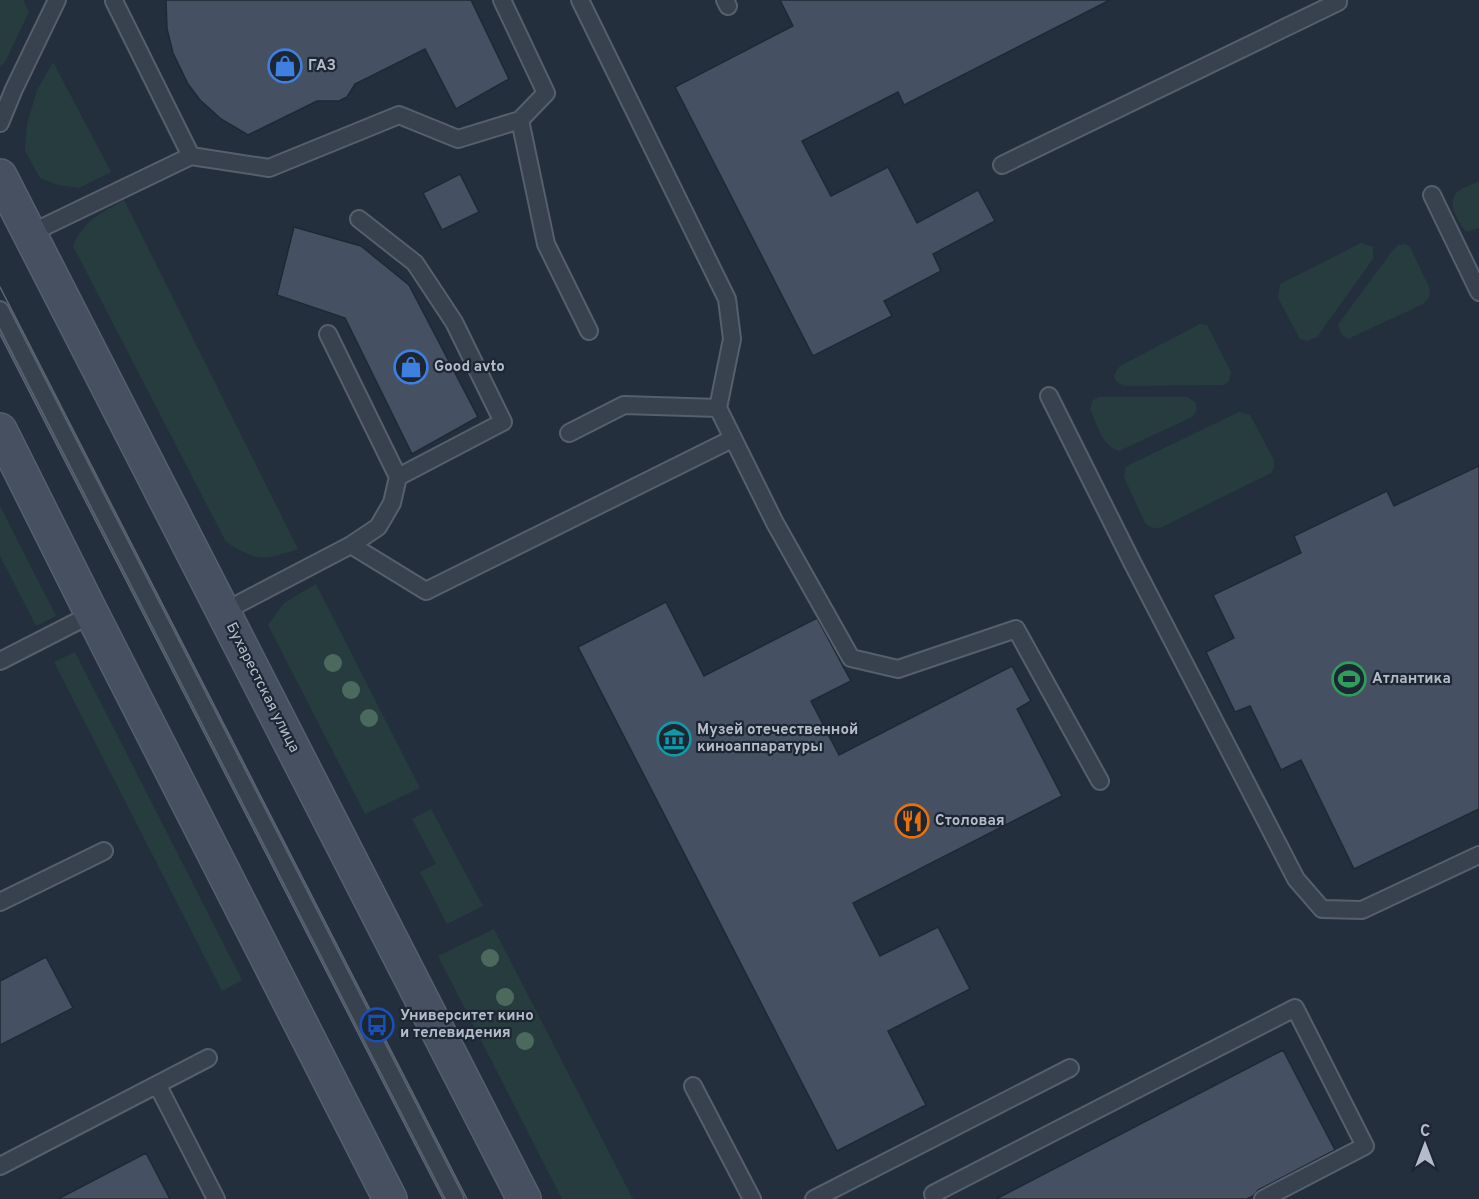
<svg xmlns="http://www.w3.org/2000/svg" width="1479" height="1199" font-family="Overpass,sans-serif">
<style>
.green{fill:#263c3f}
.building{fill:#455162;stroke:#1f2835;stroke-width:1.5}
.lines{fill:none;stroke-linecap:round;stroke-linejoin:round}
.service-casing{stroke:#565f6c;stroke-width:20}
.secondary-casing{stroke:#565f6c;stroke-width:36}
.service{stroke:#38414e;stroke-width:16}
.secondary{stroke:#465061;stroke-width:33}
.tram{stroke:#5a6575;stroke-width:1.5}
.tree{fill:#4b6a5d}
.labels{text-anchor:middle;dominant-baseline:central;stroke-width:4.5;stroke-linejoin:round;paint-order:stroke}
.poi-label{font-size:15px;font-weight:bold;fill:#b4bcc9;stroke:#1d2633;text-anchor:start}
.street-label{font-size:15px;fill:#b4bcc9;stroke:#1d2633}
</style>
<rect width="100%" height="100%" fill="#242f3e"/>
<path class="green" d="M 0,0 L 23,0 L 29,12 L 5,62 L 0,66 Z
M 53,62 L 111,172 L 79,188 L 58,185 L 40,178 L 25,151 L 27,124 L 37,90 Z
M 1479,181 L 1479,228 L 1466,232 C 1459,222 1446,203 1457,192 C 1463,187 1472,185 1479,181 Z
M 124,200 L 298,549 C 262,561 259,562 226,542 L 73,246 C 85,219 100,214 124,200 Z
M 1361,243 L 1373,247 L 1373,259 L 1317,337 L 1307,341 L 1300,339 L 1278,298 L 1280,284 Z
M 1405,244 L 1410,247 L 1430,289 L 1429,298 L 1423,304 L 1348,339 C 1341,335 1340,332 1338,325 L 1342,319 L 1393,250 L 1398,245 Z
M 1200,324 L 1207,325 L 1231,372 L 1229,381 L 1224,385 L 1124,386 C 1112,381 1112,375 1120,366 Z
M 1099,397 L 1187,397 L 1195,402 L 1197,410 L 1192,417 L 1119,451 C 1102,446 1097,424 1090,409 L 1093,400 Z
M 1239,412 L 1250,415 L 1274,460 L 1274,468 L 1271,473 L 1162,527 C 1155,529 1150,528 1145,523 L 1124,477 L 1125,468 L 1129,465 Z
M 0,506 L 56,616 L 36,626 L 0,556 Z
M 316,584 L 420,788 L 365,814 L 268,625 L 284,603 Z
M 75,652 L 242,980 L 222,991 L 54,662 Z
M 431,809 L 483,906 L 447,924 L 420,872 L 436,864 L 412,819 Z
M 494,929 L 633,1199 L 562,1199 L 438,956 Z"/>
<path class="building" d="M 166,0 L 471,0 L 509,79 L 456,109 L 425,49 L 355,84 L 347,97 L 339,101 L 317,101 L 248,135 L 221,119 L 200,100 L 188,84 L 173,53 L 167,29 Z
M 780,0 L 1110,0 L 904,105 L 898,92 L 802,141 L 831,196 L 888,167 L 917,223 L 978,190 L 995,221 L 933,254 L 941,271 L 884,301 L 892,316 L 813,356 L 675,87 L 793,26 Z
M 460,174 L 479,212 L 442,230 L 423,193 Z
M 294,227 L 361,246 L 409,285 L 478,417 L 412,454 L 345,318 L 277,295 Z
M 1479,466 L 1479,809 L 1354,869 L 1301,760 L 1281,770 L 1250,706 L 1235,712 L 1206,652 L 1234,638 L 1213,595 L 1301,553 L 1294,536 L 1387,491 L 1394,506 Z
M 666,602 L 704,676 L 817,618 L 851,681 L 811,701 L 839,755 L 1012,666 L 1031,701 L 1017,709 L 1062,796 L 853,903 L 880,956 L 938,927 L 970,989 L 888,1031 L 926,1105 L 837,1151 L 578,647 Z
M 46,957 L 73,1008 L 0,1045 L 0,981 Z
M 1283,1050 L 1335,1150 L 1258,1190 L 1253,1196 L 1247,1199 L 996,1199 Z
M 146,1153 L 170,1199 L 58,1199 Z"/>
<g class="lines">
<defs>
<path id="service" d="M 580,0 L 727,299 L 732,339 L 718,408 L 775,523 L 851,658 L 898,669 L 1016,629 L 1100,781
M 725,0 L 728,6
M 520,120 L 546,244 L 589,331
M 0,123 L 14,89 L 57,0
M 191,156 L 269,168 L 399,115 L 458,139 L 520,120 L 546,93 L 502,0
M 1002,165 L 1338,2 L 1338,0
M 1432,195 L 1479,292
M 359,219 L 415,263 L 454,322 L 503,422 L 398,477
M 29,234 L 191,156 L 114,1
M 0,310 L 455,1199
M 1049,396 L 1132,562 L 1296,879 L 1322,909 L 1362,910 L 1479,855
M 569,433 L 624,405 L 718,408
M 351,545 L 426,591 L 732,439
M 223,612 L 351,545 L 378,527 L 392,503 L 398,477 L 328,334
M 0,661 L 92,614
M 0,902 L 104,851
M 158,1086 L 216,1199
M 693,1086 L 752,1199
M 0,1166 L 208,1058
M 933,1194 L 1295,1008 L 1365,1146 L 1263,1199
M 814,1199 L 1070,1068"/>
<path id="secondary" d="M 0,176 L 524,1199
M 0,430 L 92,614 L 390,1199"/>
</defs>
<use href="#service" class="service-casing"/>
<use href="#secondary" class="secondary-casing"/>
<use href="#service" class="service"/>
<use href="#secondary" class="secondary"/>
<path class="tram" d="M 0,287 L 467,1199
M 0,334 L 443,1199"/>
</g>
<g class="tree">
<circle cx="333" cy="663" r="9"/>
<circle cx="351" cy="690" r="9"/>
<circle cx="369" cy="718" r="9"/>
<circle cx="490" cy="958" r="9"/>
<circle cx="505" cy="997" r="9"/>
<circle cx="525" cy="1041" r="9"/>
</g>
<defs>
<symbol id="shop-ring" viewBox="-11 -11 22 22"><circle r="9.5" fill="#1d2633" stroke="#3f7fe0" stroke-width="1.5"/><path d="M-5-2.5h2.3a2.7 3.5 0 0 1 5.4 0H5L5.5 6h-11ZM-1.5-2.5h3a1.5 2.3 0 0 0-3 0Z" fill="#3f7fe0"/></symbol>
<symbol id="stadium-ring" viewBox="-11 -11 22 22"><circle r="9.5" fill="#1d2633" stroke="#2e9e5b" stroke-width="1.5"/><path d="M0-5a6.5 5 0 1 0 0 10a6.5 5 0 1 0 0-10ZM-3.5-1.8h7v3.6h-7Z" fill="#2e9e5b"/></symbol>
<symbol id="museum-ring" viewBox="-11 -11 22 22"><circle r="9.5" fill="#1d2633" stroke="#0f9aa8" stroke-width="1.5"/><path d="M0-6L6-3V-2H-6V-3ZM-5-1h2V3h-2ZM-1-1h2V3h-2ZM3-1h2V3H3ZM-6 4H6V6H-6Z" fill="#0f9aa8"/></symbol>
<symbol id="restaurant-ring" viewBox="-11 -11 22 22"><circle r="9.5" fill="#1d2633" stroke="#e8710a" stroke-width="1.5"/><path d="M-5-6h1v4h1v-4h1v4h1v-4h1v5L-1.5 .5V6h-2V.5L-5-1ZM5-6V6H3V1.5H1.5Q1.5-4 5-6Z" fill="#e8710a"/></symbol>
<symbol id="bus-ring" viewBox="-11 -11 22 22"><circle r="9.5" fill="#1d2633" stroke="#1a4fb4" stroke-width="1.5"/><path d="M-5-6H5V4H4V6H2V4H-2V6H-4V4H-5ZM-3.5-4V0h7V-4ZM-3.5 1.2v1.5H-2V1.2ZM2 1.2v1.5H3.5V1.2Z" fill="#1a4fb4"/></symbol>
</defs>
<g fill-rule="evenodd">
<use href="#shop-ring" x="266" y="47" width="38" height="38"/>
<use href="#shop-ring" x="392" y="348" width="38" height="38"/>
<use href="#stadium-ring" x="1330" y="660" width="38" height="38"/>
<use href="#museum-ring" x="655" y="720" width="38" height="38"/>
<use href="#restaurant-ring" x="893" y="802" width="38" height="38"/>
<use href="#bus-ring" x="358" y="1006" width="38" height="38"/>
</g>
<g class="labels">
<g class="poi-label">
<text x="308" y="66">ГАЗ</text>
<text x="434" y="367">Good avto</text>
<text x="1372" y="679">Атлантика</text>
<text x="697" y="730">Музей отечественной<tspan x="697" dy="17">киноаппаратуры</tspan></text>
<text x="935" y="821">Столовая</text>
<text x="400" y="1016">Университет кино<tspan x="400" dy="17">и телевидения</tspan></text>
</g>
<g class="street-label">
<text transform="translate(262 688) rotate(63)">Бухарестская улица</text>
</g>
</g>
<g transform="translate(1425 1145)" stroke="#1d2633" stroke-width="4.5" paint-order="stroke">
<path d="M0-4.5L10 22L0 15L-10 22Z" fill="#b4bcc9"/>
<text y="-9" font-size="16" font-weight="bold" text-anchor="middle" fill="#b4bcc9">С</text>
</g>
</svg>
